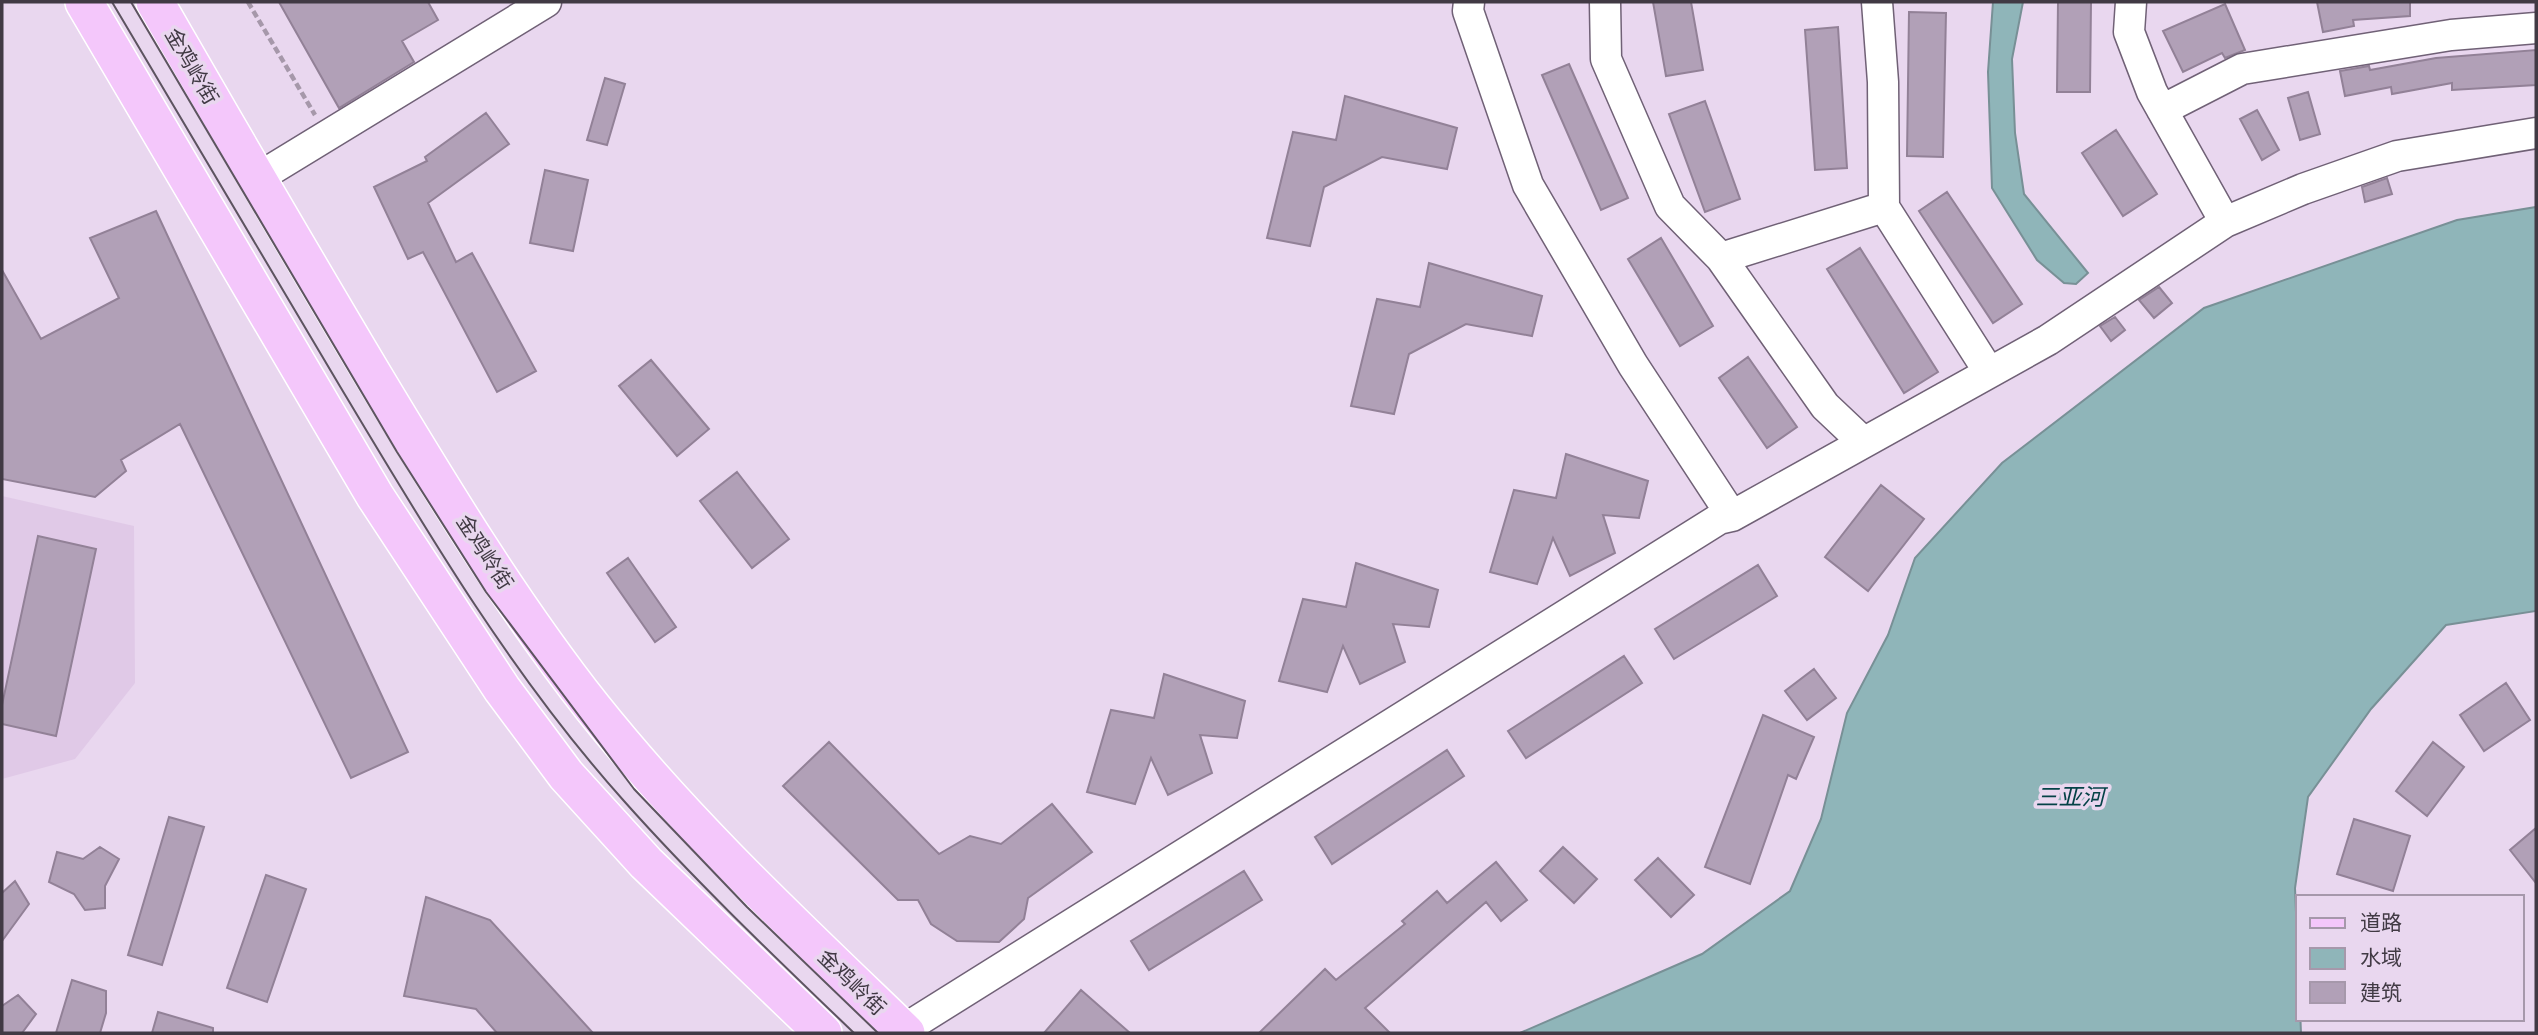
<svg xmlns="http://www.w3.org/2000/svg" width="2538" height="1035" font-family="Montserrat,'Noto Sans SC',sans-serif">
<style>
.built{fill:#e0c9e7}
.water{fill:#8fb5b9;stroke:#789096;stroke-width:2}
.building{fill:#b1a0b7;stroke:#928197;stroke-width:2}
.lines{fill:none;stroke-linecap:round;stroke-linejoin:round}
.minor-casing{stroke:#706176;stroke-width:33}
.major-casing{stroke:#fff;stroke-width:40}
.path{stroke:#a698aa;stroke-width:4.5;stroke-dasharray:7 3.5;stroke-linecap:butt}
.minor{stroke:#fff;stroke-width:30}
.major{stroke:#f4c7fb;stroke-width:37}
.tram{stroke:#5d5460;stroke-width:2}
.labels{text-anchor:middle;dominant-baseline:central;stroke-width:7;stroke-linejoin:round;paint-order:stroke}
.street-label{font-size:21px;fill:#413a44;stroke:#e9d7ef}
.water-label{font-size:23px;font-style:italic;fill:#044247;stroke:#e9d7ef}
</style>
<rect width="100%" height="100%" fill="#e9d7ef"/>
<path class="built" d="M 2,496 L 134,526 L 135,683 L 75,759 L 2,779 Z"/>
<path class="water" d="M 1993,2 L 2023,2 L 2012,59 L 2015,133 L 2024,194 L 2088,273 L 2076,284 L 2064,283 L 2037,260 L 1992,188 L 1988,72 Z
M 2536,207 L 2536,611 L 2446,625 L 2371,709 L 2308,797 L 2295,888 L 2301,1033 L 1520,1033 L 1702,954 L 1790,891 L 1821,819 L 1847,713 L 1888,635 L 1915,558 L 2002,463 L 2204,308 L 2457,220 Z"/>
<path class="building" d="M 279,2 L 428,2 L 438,20 L 402,41 L 414,62 L 339,108 Z
M 1653,2 L 1691,2 L 1703,70 L 1666,76 Z
M 2058,2 L 2091,2 L 2090,92 L 2057,92 Z
M 2317,2 L 2410,2 L 2410,16 L 2353,20 L 2354,26 L 2323,32 Z
M 2225,4 L 2245,50 L 2225,58 L 2222,53 L 2183,72 L 2163,31 Z
M 1909,12 L 1946,13 L 1943,157 L 1907,156 Z
M 1838,27 L 1847,168 L 1815,170 L 1805,30 Z
M 2536,50 L 2536,85 L 2452,90 L 2452,83 L 2392,94 L 2391,87 L 2345,96 L 2340,71 L 2369,66 L 2370,70 L 2436,58 Z
M 1569,64 L 1628,198 L 1601,210 L 1542,75 Z
M 605,78 L 625,84 L 607,145 L 587,140 Z
M 2308,92 L 2320,134 L 2300,140 L 2288,98 Z
M 1345,96 L 1457,128 L 1447,169 L 1382,157 L 1324,187 L 1310,246 L 1267,238 L 1293,132 L 1336,140 Z
M 1705,101 L 1740,199 L 1705,212 L 1669,114 Z
M 2257,110 L 2279,150 L 2262,160 L 2240,119 Z
M 486,113 L 509,144 L 428,203 L 456,262 L 472,253 L 536,371 L 497,392 L 423,252 L 408,259 L 374,187 L 427,161 L 425,157 Z
M 2116,130 L 2157,194 L 2123,216 L 2082,153 Z
M 545,170 L 588,180 L 573,251 L 530,243 Z
M 2387,178 L 2392,194 L 2365,202 L 2362,187 Z
M 1947,192 L 2022,304 L 1993,323 L 1919,211 Z
M 156,211 L 408,752 L 351,778 L 180,424 L 121,460 L 126,471 L 95,497 L 2,479 L 2,270 L 41,339 L 119,298 L 90,238 Z
M 1661,238 L 1713,326 L 1680,346 L 1628,259 Z
M 1860,248 L 1938,372 L 1904,393 L 1827,269 Z
M 1429,263 L 1542,296 L 1532,336 L 1466,324 L 1409,354 L 1394,414 L 1351,406 L 1377,299 L 1420,307 Z
M 2159,287 L 2172,303 L 2154,318 L 2139,300 Z
M 2115,317 L 2125,330 L 2111,341 L 2100,326 Z
M 1748,357 L 1797,427 L 1767,448 L 1719,378 Z
M 651,360 L 709,429 L 677,456 L 619,386 Z
M 1566,454 L 1648,481 L 1639,518 L 1603,515 L 1615,553 L 1570,576 L 1553,538 L 1537,584 L 1490,572 L 1514,490 L 1556,498 Z
M 737,472 L 789,539 L 752,568 L 700,501 Z
M 1881,485 L 1924,519 L 1868,591 L 1825,557 Z
M 38,536 L 96,549 L 56,736 L 2,724 L 2,705 Z
M 628,558 L 676,627 L 655,642 L 607,573 Z
M 1356,563 L 1438,590 L 1429,627 L 1393,624 L 1405,662 L 1360,684 L 1343,646 L 1327,692 L 1279,681 L 1303,599 L 1346,607 Z
M 1758,565 L 1777,596 L 1674,659 L 1655,629 Z
M 1624,656 L 1642,683 L 1526,758 L 1508,731 Z
M 1814,669 L 1836,698 L 1807,720 L 1785,691 Z
M 1164,674 L 1245,701 L 1237,738 L 1200,735 L 1212,773 L 1168,795 L 1151,758 L 1135,804 L 1087,792 L 1111,710 L 1154,718 Z
M 2506,683 L 2530,720 L 2484,751 L 2460,715 Z
M 1763,715 L 1814,737 L 1796,779 L 1788,775 L 1750,884 L 1705,867 Z
M 829,742 L 939,854 L 970,836 L 1001,844 L 1052,804 L 1092,852 L 1028,898 L 1024,919 L 999,942 L 957,941 L 931,924 L 918,900 L 898,900 L 783,786 Z
M 2433,742 L 2464,767 L 2427,816 L 2396,791 Z
M 1447,750 L 1464,776 L 1332,864 L 1315,837 Z
M 169,817 L 204,827 L 162,965 L 128,955 Z
M 2354,819 L 2410,836 L 2393,891 L 2337,874 Z
M 2536,828 L 2536,883 L 2510,850 Z
M 100,847 L 119,859 L 105,886 L 105,908 L 85,910 L 74,894 L 49,882 L 57,852 L 83,859 Z
M 1563,847 L 1597,879 L 1574,903 L 1540,871 Z
M 1658,858 L 1694,895 L 1671,917 L 1635,880 Z
M 1496,862 L 1527,900 L 1501,921 L 1486,902 L 1365,1008 L 1390,1033 L 1259,1033 L 1325,969 L 1336,980 L 1405,924 L 1402,921 L 1437,891 L 1447,903 Z
M 1244,871 L 1262,900 L 1149,970 L 1131,941 Z
M 266,875 L 306,889 L 267,1002 L 227,988 Z
M 15,881 L 29,904 L 2,941 L 2,893 Z
M 426,897 L 490,920 L 593,1033 L 497,1033 L 476,1009 L 404,996 Z
M 72,980 L 106,991 L 106,1013 L 100,1033 L 56,1033 Z
M 1081,990 L 1130,1033 L 1044,1033 Z
M 18,995 L 36,1014 L 22,1033 L 2,1033 L 2,1006 Z
M 158,1012 L 213,1028 L 213,1033 L 152,1033 Z"/>
<g class="lines">
<defs>
<path id="minor" d="M 1469,2 L 1468,11 L 1528,185 L 1633,365 L 1732,516
M 1605,2 L 1606,59 L 1670,206 L 1721,258 L 1825,406 L 1862,441
M 1877,2 L 1883,82 L 1884,207
M 2131,2 L 2129,32 L 2152,92 L 2225,222
M 2162,110 L 2242,69 L 2451,35 L 2536,28
M 256,179 L 546,2
M 1721,258 L 1884,207 L 1989,372
M 903,1030 L 1719,519 L 1732,516 L 2048,340 L 2225,222 L 2303,189 L 2397,156 L 2536,133"/>
<path id="major" d="M 84,2 L 375,496 L 502,689 L 566,775 L 646,863 L 823,1033
M 155,2 C 227,127 299,251 373,375 C 441,488 511,604 593,708 C 688,827 797,928 906,1033"/>
</defs>
<use href="#minor" class="minor-casing"/>
<use href="#major" class="major-casing"/>
<path class="path" d="M 248,2 L 315,115"/>
<use href="#minor" class="minor"/>
<use href="#major" class="major"/>
<path class="tram" d="M 112,2 C 187,129 262,256 338,383 C 424,527 511,675 624,801 C 696,882 776,958 854,1033
M 131,2 L 397,452 L 486,592 L 634,789 L 747,907 L 878,1033"/>
</g>
<g class="labels">
<g class="street-label">
<text transform="translate(192 66) rotate(60)">金鸡岭街</text>
<text transform="translate(485 552) rotate(57)">金鸡岭街</text>
<text transform="translate(852 982) rotate(44)">金鸡岭街</text>
</g>
<g class="water-label">
<text x="2070" y="797">三亚河</text>
</g>
</g>
<rect width="2538" height="1035" fill="none" stroke="#413a44" stroke-width="7"/>
<rect x="2296" y="895" width="228" height="126" fill="#e9d7ef" stroke="#a698ab" stroke-width="2"/>
<rect x="2310" y="918" width="35" height="10" fill="#f4c7fb" stroke="#a698ab" stroke-width="2"/>
<text x="2360" y="930" font-size="21" fill="#413a44">道路</text>
<rect x="2310" y="948" width="35" height="21" fill="#8fb5b9" stroke="#a698ab" stroke-width="2"/>
<text x="2360" y="965" font-size="21" fill="#413a44">水域</text>
<rect x="2310" y="982" width="35" height="21" fill="#b1a0b7" stroke="#a698ab" stroke-width="2"/>
<text x="2360" y="1000" font-size="21" fill="#413a44">建筑</text>
</svg>
